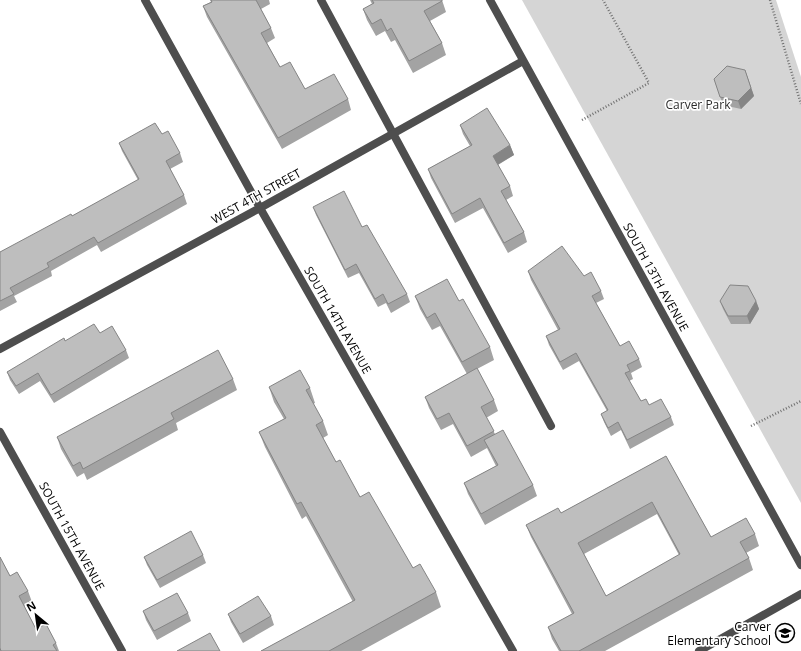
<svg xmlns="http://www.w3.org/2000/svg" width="801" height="651" font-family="'Open Sans',sans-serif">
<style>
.green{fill:#d5d5d5}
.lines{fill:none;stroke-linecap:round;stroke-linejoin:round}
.path{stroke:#707070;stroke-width:2.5;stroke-dasharray:1 2;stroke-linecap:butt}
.lane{stroke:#4e4e4e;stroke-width:8}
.street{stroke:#4e4e4e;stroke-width:8}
.wall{fill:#a3a3a3;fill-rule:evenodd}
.shaded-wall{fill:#858585}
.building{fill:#bebebe;stroke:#858585;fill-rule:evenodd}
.labels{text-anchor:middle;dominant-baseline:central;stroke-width:3.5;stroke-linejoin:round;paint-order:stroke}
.park-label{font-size:12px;fill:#2c2c2c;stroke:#fff}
.street-label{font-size:12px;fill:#000;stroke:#fff}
.poi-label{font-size:12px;fill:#000;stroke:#fff;text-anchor:end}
</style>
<rect width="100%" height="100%" fill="#fff"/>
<path class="green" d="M 522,0 L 776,0 L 801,77 L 801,503 Z"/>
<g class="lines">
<path class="path" d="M 770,0 L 801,104
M 582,120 L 649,83 L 603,0
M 751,426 L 801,401"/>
<path class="lane" d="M 321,0 L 551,426"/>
<path class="street" d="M 145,0 L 260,208 L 513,651
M 490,0 L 801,565
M 0,349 L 260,208 L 523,61
M 0,432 L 122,651
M 699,651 L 801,594"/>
</g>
<path class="wall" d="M 210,0 L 269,0 L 270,4 L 261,9 L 271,28 L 275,38 L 267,43 L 280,67 L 305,89 L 348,99 L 351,110 L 282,149 L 207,17 L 203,6 L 211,2 Z
M 370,0 L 442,0 L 446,12 L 430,21 L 442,43 L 446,55 L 413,73 L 395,40 L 391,42 L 385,31 L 376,36 L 367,20 L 363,9 L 372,4 Z
M 745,70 L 754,96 L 741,109 L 723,105 L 714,79 Z
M 460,125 L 510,145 L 514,155 L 498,165 L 510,186 L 513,196 L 506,200 L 524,232 L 527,242 L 508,253 L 483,208 L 455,223 L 431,178 L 428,169 L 470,146 L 463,134 Z
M 162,134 L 180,153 L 183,162 L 170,169 L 184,195 L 187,204 L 101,252 L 97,245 L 51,271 L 52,276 L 14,296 L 17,302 L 0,311 L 0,252 L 72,216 L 138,180 L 122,151 L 119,143 Z
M 313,207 L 362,227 L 407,294 L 410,302 L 391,313 L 386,303 L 378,307 L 359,273 L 348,278 L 316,215 Z
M 528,271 L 584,276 L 601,291 L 604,299 L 596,303 L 620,346 L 639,359 L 642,367 L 631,373 L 633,379 L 629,381 L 641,401 L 671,417 L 674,425 L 630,449 L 621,430 L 611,436 L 604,422 L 601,414 L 607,411 L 579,361 L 563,370 L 549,345 L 546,336 L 558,330 L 531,280 Z
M 415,296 L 459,301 L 490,347 L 494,360 L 477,369 L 494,400 L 498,411 L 486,418 L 495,434 L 533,485 L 537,496 L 485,525 L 468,494 L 464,483 L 496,466 L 487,448 L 471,457 L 453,424 L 441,430 L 429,408 L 425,397 L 467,374 L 440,326 L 432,330 L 420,309 Z
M 720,301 L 756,301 L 759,309 L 750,324 L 731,324 L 723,309 Z
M 100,333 L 126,350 L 129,358 L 54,403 L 40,381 L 19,394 L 10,380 L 7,372 L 65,341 Z
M 233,379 L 237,390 L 176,423 L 178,430 L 87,480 L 84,473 L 77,477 L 61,449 L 57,437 Z
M 269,387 L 310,388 L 315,403 L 313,404 L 323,421 L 328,435 L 323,438 L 336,462 L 360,497 L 413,568 L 436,592 L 441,607 L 361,651 L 261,651 L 353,602 L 306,516 L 302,519 L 265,447 L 259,432 L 284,419 L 274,402 Z
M 666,456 L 711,537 L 755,534 L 759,546 L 746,553 L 749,558 L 753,570 L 605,651 L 559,651 L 552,639 L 548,627 L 572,614 L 531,537 L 526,525 L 561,513 ZM 657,514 L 679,555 L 606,596 L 584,554 Z
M 203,555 L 206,563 L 160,588 L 147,565 L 144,557 Z
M 0,557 L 10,576 L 28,591 L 32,602 L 24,606 L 36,629 L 56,643 L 59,651 L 0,651 Z
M 143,611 L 188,613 L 191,621 L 157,640 L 146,620 Z
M 228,614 L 271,616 L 274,625 L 243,643 L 231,622 Z"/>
<path class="shaded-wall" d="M 745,70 L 754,96 L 741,109 L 738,101 Z
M 510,145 L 514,155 L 497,165 L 493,156 Z
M 756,301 L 759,309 L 750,324 L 747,316 Z"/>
<path class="building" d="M 211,0 L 256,0 L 271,28 L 261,33 L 280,67 L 290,62 L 305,89 L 334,74 L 348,99 L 278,138 L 203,6 L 212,2 Z
M 372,0 L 442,0 L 442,1 L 424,11 L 442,43 L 409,61 L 391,28 L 387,31 L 381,19 L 372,24 L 363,9 L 374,3 Z
M 727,66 L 745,70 L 751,88 L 738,101 L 720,97 L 714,79 Z
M 487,108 L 510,145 L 493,156 L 510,186 L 501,191 L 524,232 L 504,243 L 480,198 L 452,214 L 428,169 L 472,145 L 460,125 Z
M 155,123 L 162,134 L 168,131 L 180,153 L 166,161 L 184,195 L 98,243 L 94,237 L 47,263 L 49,267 L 10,288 L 14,294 L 0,301 L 0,252 L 71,214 L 72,216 L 139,179 L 119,143 Z
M 344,191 L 362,227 L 367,225 L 407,294 L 388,304 L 383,294 L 375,299 L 356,264 L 345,270 L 313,207 Z
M 562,246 L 584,276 L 591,272 L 601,291 L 592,296 L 620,346 L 629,341 L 639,359 L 627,365 L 630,371 L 625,373 L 641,401 L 646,399 L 649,405 L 661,399 L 671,417 L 627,440 L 618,422 L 608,428 L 601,414 L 608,410 L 576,353 L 560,362 L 546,336 L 560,329 L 528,271 Z
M 447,279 L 459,301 L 463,299 L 490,347 L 462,362 L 435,313 L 427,318 L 415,296 Z
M 730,285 L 748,286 L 756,301 L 747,316 L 728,316 L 720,301 Z
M 94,324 L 100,333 L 112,326 L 126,350 L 51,395 L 38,373 L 16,386 L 7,372 L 64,338 L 65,341 Z
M 218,350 L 233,379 L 171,413 L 174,419 L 83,469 L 80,462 L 73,466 L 57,437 Z
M 477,368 L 494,400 L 481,407 L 494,431 L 467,446 L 449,413 L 437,419 L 425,397 Z
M 300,370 L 310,388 L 306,390 L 323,421 L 316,425 L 336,462 L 340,460 L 360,497 L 369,492 L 413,568 L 420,564 L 436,592 L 329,651 L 261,651 L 355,600 L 301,502 L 297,504 L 259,432 L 286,418 L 269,387 Z
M 503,430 L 533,485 L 481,514 L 464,483 L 498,465 L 484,440 Z
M 666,456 L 711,537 L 746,518 L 755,534 L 740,542 L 749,558 L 579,651 L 561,651 L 548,627 L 574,613 L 526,525 L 558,508 L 561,513 ZM 652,502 L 680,554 L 606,596 L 578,543 Z
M 191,531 L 203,555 L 157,580 L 144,557 Z
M 0,557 L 10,576 L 17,572 L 28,591 L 19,596 L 36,629 L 46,624 L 56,643 L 53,645 L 57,651 L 1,651 L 0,648 Z
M 177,593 L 188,613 L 154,631 L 143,611 Z
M 258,596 L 271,616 L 240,634 L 228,614 Z
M 210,633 L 220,651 L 177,651 Z"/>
<defs>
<symbol id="school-ring" viewBox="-11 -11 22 22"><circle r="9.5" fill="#fff" stroke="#000" stroke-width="1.5"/><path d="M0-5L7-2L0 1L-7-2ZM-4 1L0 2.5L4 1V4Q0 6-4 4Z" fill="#000"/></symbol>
</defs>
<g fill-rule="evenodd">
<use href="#school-ring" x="774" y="622" width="22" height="22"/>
</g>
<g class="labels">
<g class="park-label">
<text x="698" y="104">Carver Park</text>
</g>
<g class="street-label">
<text transform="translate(256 196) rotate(-29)">WEST 4TH STREET</text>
<text transform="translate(656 277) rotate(61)">SOUTH 13TH AVENUE</text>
<text transform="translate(338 320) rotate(60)">SOUTH 14TH AVENUE</text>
<text transform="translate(72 536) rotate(61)">SOUTH 15TH AVENUE</text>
</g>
<g class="poi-label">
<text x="771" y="626">Carver<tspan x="771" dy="14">Elementary School</tspan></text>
</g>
</g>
<g transform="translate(36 615) rotate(331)" stroke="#ffffff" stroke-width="3" paint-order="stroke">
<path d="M0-3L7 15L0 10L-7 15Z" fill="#000000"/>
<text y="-6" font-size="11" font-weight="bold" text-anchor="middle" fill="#000000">N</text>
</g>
</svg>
